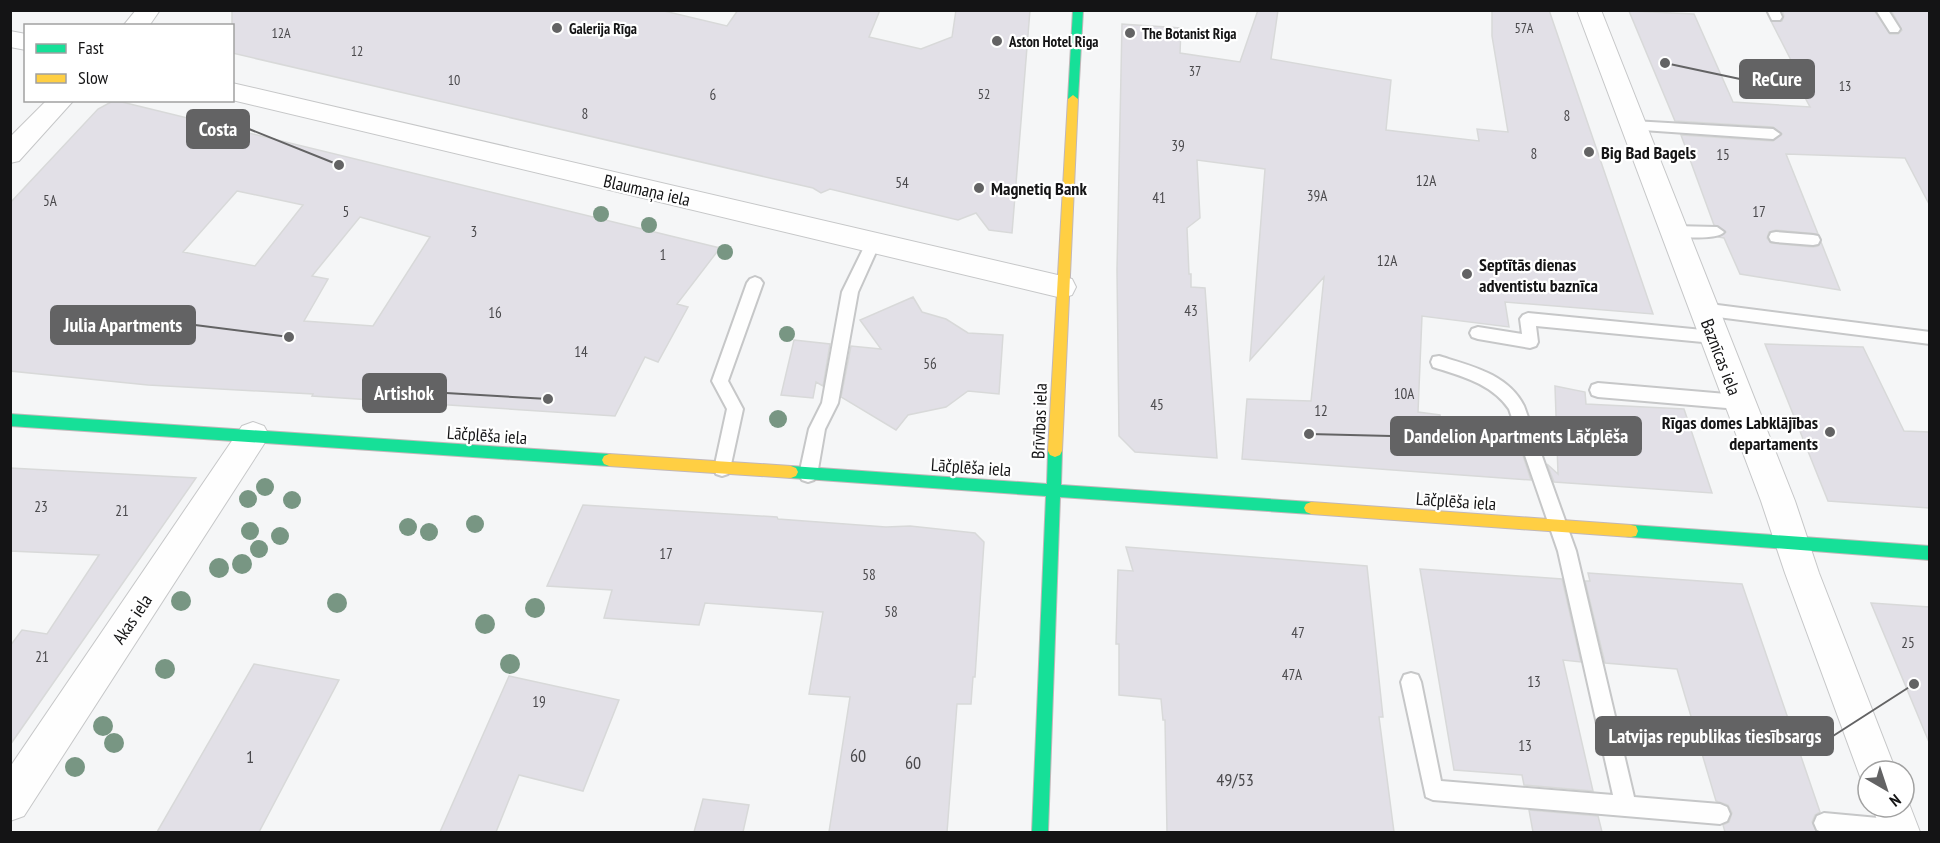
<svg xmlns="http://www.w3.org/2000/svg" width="1940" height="843" font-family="'PT Sans Narrow',sans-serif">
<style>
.building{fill:#e2e0e7;stroke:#d8d9d9;stroke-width:1.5;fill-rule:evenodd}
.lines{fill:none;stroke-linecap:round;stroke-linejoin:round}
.lane-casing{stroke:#c6c7c8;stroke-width:4}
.street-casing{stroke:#c6c7c8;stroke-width:2}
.fast-casing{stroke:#c1b7b9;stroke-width:2}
.slow-casing{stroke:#c1b7b9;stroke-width:2}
.lane{fill:#fefefe;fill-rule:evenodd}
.street{fill:#fefefe;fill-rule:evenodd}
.fast{fill:#16e098;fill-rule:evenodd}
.slow{fill:#ffcf43;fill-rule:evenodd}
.tree{fill:#789683}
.poi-dot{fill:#636364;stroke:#fff;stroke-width:2}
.labels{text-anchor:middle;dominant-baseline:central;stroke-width:4.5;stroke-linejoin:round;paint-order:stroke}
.far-number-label{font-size:14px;fill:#4a494c}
.far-poi-label{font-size:15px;font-weight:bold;fill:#141415;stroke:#fff;text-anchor:start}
.number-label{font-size:15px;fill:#4a494c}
.poi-label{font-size:18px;font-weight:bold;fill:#141415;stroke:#fff;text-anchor:start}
.street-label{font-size:18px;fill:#141415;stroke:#fff}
.near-number-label{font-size:18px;fill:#4a494c}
.leader{fill:none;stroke:#636364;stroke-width:2}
.callout-dot{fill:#636364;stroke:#fff;stroke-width:2}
.callout{fill:#636364;stroke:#636364;stroke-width:2}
.callout-label{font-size:20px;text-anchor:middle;font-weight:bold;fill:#fff}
</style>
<rect width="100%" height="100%" fill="#f5f6f7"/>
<path class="building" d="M 232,10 L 660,10 L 727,26 L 738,10 L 880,10 L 869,37 L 921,49 L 952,37 L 956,10 L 1030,10 L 1012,233 L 989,230 L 976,213 L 958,220 L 830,189 L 821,193 L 813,188 L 232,53 Z
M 1258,10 L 1278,10 L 1271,59 L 1391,80 L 1386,130 L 1479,141 L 1477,129 L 1508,132 L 1492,36 L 1492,10 L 1549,10 L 1653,314 L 1505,302 L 1509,327 L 1422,316 L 1418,412 L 1440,415 L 1441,425 L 1479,429 L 1498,419 L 1516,435 L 1531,480 L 1242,459 L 1247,399 L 1311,401 L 1324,277 L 1250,360 L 1265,169 L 1197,160 L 1200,218 L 1187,228 L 1189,274 L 1191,274 L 1191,287 L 1205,288 L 1217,458 L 1135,452 L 1119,436 L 1117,270 L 1122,24 L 1181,28 L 1180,53 L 1240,62 Z
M 1782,10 L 1874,10 L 1890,34 L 1898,34 L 1902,30 L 1891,10 L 1929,10 L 1929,204 L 1905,158 L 1786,154 L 1818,234 L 1776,230 L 1769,232 L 1767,238 L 1771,243 L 1813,247 L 1818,246 L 1821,242 L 1840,290 L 1740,274 L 1724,238 L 1719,237 L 1726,232 L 1714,225 L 1681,135 L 1773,141 L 1782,134 L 1773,127 L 1675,121 L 1629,11 L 1694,14 L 1733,102 L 1810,107 L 1793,75 L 1796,70 L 1771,21 L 1782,21 L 1784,16 Z
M 111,102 L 122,102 L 720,248 L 677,304 L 688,307 L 658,362 L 645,357 L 615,416 L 312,396 L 313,394 L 148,385 L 10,371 L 10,203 L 98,109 ZM 237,191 L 303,205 L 255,266 L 183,252 ZM 360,217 L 430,237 L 373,326 L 304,321 L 328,279 L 312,276 Z
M 913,297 L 922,312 L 946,319 L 968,333 L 1003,335 L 999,394 L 968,391 L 946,407 L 908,415 L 896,430 L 841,397 L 851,346 L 881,349 L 860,320 Z
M 794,340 L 830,344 L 823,386 L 816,382 L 813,398 L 781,395 Z
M 1765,344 L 1863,347 L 1904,431 L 1929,432 L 1929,508 L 1828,501 Z
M 1555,386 L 1585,392 L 1586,404 L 1684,409 L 1712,493 L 1554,482 L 1547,464 L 1558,474 Z
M 10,468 L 196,478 L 10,745 L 10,646 L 22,630 L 47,634 L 99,555 L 10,551 Z
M 583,505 L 777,517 L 778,519 L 886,527 L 910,526 L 975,533 L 984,542 L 975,677 L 973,677 L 971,704 L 957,704 L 947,832 L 829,832 L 850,697 L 809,694 L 823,612 L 705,603 L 699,625 L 604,618 L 612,590 L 547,586 Z
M 1126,547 L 1367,566 L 1383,717 L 1379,717 L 1394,832 L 1167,832 L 1165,720 L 1163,720 L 1161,699 L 1119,695 L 1119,644 L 1116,644 L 1118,570 L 1133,571 Z
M 1420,569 L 1562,579 L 1581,662 L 1563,660 L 1593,791 L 1524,785 L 1522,775 L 1454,770 Z
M 1588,573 L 1742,584 L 1820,812 L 1815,815 L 1812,822 L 1817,832 L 1725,832 L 1723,825 L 1729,822 L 1732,813 L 1728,805 L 1716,801 L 1677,669 L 1605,663 L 1585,581 L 1590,581 Z
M 1871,603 L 1929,607 L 1929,742 Z
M 254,664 L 339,680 L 259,832 L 157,832 Z
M 509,676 L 619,700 L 583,791 L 519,775 L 496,832 L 440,832 Z
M 703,799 L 749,805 L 743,832 L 694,832 Z
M 1529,810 L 1598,816 L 1602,832 L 1533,832 Z"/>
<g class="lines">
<defs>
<path id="lane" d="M 1767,10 L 1779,10 L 1782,17 L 1780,20 L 1772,20 Z
M 1876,10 L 1888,10 L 1900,29 L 1898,32 L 1890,32 Z
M 1633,121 L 1773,129 L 1780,134 L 1773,139 L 1628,129 L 1626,126 L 1628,123 Z
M 1673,226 L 1717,227 L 1724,232 C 1719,240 1671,239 1666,231 Z
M 1776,232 L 1813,235 L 1818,236 L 1820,240 L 1818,244 L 1813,245 L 1776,242 L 1771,241 L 1769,237 L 1771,233 Z
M 873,238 L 878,239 L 880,243 L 858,292 L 838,403 L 825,429 L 817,475 L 814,480 L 808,482 L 802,480 L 799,475 L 809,429 L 822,403 L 842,292 L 868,239 Z
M 755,277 L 760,279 L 763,283 L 728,381 L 743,409 L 730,469 L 728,474 L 722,476 L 716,474 L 714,469 L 727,409 L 712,381 L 747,283 L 750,279 Z
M 1702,303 L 1930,332 L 1930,344 L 1702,315 L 1697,313 L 1694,309 L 1697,305 Z
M 1528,313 L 1713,331 L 1719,333 L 1721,337 L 1719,341 L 1713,343 L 1536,326 L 1538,342 L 1536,346 L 1530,348 L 1478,339 L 1472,337 L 1470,333 L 1472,329 L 1478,327 L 1522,334 L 1520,319 L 1523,315 Z
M 1439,356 C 1471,366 1508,374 1524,406 L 1576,551 L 1634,797 L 1720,804 L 1727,807 L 1730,814 L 1727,821 L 1720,824 L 1433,800 L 1426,797 L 1401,682 L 1404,675 L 1411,673 L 1418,675 L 1421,682 L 1441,781 L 1613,795 L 1558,551 L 1509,409 C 1491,383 1461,376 1433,367 L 1431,362 L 1433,357 Z
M 1598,383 L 1738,395 L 1744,397 L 1746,402 L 1744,407 L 1738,409 L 1598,397 L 1592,395 L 1590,390 L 1592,385 Z
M 1824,813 L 1900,820 L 1907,823 L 1910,830 L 1909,832 L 1822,832 L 1817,830 L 1814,823 L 1817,816 Z"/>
<path id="street" d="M 136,10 L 160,10 L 149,26 L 123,26 Z
M 1577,10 L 1601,10 L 1795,501 L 1819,573 L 1896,771 L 1868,771 L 1868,786 L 1863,785 L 1858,771 L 1785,573 L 1761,501 Z
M 10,31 L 26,34 L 26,50 L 10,47 Z
M 232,83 L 1062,276 L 1072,279 L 1076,287 L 1072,295 L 1062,298 L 232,100 Z
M 47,100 L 74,100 L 19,161 L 10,163 L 10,137 Z
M 253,422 L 264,426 L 269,435 L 264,444 L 24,816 L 10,821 L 10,767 L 242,426 Z
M 1905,793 L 1920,832 L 1882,832 L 1872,807 L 1904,807 Z"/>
<path id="fast" d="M 1073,10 L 1083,10 L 1078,99 L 1073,103 L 1068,99 Z
M 10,414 L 609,454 L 614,456 L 616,460 L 614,464 L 609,466 L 10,426 Z
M 1055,445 L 1060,447 L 1062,451 L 1061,485 L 1311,502 L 1316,504 L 1318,508 L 1316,512 L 1311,514 L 1060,497 L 1048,832 L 1032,832 L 1046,496 L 791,478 L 786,476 L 784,472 L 786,468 L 791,466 L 1047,484 L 1048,451 L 1050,447 Z
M 1631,525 L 1930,546 L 1930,560 L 1631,537 L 1626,536 L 1624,531 L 1626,526 Z"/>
<path id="slow" d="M 1073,95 L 1078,99 L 1062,451 L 1060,455 L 1055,457 L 1050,455 L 1048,451 L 1068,99 Z
M 609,454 L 791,466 L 796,468 L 798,472 L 796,476 L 791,478 L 609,466 L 604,464 L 602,460 L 604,456 Z
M 1311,502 L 1631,525 L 1636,526 L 1638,531 L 1636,536 L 1631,537 L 1311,514 L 1306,512 L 1304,508 L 1306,504 Z"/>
</defs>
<use href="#lane" class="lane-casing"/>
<use href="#street" class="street-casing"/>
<use href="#fast" class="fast-casing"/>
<use href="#slow" class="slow-casing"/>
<use href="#lane" class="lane"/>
<use href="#street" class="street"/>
<use href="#fast" class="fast"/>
<use href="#slow" class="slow"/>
</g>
<g class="tree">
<circle cx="601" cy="214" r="8"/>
<circle cx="649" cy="225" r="8"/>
<circle cx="725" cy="252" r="8"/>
<circle cx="787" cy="334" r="8"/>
<circle cx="778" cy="419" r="9"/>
<circle cx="265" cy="487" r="9"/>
<circle cx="248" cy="499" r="9"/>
<circle cx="292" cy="500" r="9"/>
<circle cx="475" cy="524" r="9"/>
<circle cx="408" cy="527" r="9"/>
<circle cx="250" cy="531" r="9"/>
<circle cx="429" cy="532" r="9"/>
<circle cx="280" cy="536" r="9"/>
<circle cx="259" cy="549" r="9"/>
<circle cx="242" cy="564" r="10"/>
<circle cx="219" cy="568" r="10"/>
<circle cx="181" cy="601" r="10"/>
<circle cx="337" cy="603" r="10"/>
<circle cx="535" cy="608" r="10"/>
<circle cx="485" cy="624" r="10"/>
<circle cx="510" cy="664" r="10"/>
<circle cx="165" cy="669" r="10"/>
<circle cx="103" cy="726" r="10"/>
<circle cx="114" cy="743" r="10"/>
<circle cx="75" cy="767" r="10"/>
</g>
<g class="poi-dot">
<circle cx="557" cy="28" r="6"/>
<circle cx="1130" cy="33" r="6"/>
<circle cx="997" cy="41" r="6"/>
<circle cx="1589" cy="152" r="6"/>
<circle cx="979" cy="188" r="6"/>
<circle cx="1467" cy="274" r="6"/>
<circle cx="1830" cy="432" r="6"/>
</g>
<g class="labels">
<g class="far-number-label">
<text x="1524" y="28">57A</text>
<text x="281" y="33">12A</text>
<text x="357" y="51">12</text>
<text x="1195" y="71">37</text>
<text x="454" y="80">10</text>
<text x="1845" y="86">13</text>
<text x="984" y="94">52</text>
</g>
<g class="far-poi-label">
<text x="569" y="28">Galerija Rīga</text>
<text x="1142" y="33">The Botanist Riga</text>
<text x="1009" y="41">Aston Hotel Riga</text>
</g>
<g class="number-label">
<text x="713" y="94">6</text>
<text x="585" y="113">8</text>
<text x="1567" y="115">8</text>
<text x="1178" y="145">39</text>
<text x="1534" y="153">8</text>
<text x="1723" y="154">15</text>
<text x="1426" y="180">12A</text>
<text x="902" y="182">54</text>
<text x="1317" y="195">39A</text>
<text x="1159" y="197">41</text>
<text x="50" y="200">5A</text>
<text x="346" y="211">5</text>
<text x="1759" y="211">17</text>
<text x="474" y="231">3</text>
<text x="663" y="254">1</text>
<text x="1387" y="260">12A</text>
<text x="1191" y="310">43</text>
<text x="495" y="312">16</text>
<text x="581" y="351">14</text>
<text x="930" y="363">56</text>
<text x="1404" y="393">10A</text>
<text x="1157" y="404">45</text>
<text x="1321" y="410">12</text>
<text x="41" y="506">23</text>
<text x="122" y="510">21</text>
<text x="666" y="553">17</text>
<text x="869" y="574">58</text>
<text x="891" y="611">58</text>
<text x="1298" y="632">47</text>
<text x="1908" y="642">25</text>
<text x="42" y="656">21</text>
<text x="1292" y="674">47A</text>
<text x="1534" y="681">13</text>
<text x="539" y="701">19</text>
<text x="1525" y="745">13</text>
</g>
<g class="poi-label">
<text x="1601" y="152">Big Bad Bagels</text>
<text x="991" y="188">Magnetiq Bank</text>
<text x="1479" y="264">Septītās dienas<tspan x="1479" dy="21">adventistu baznīca</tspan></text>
<text x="1818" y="422" text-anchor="end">Rīgas domes Labklājības<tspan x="1818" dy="21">departaments</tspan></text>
</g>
<g class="street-label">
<text transform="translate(647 190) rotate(13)">Blaumaņa iela</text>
<text transform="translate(1721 357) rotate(69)">Baznīcas iela</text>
<text transform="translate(1039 421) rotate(-88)">Brīvības iela</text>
<text transform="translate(487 435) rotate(4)">Lāčplēša iela</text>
<text transform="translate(971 467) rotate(4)">Lāčplēša iela</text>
<text transform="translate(1456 501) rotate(4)">Lāčplēša iela</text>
<text transform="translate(132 619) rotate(-56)">Akas iela</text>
</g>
<g class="near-number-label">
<text x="858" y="755">60</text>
<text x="250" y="756">1</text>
<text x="913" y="762">60</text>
<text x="1235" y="779">49/53</text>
</g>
</g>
<path class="leader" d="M1665 63L1740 79M339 165L249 129M289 337L195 325M548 399L446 393M1309 434L1391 436M1914 684L1833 736"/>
<g class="callout-dot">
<circle cx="1665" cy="63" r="6"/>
<circle cx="339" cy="165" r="6"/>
<circle cx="289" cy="337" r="6"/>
<circle cx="548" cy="399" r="6"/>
<circle cx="1309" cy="434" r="6"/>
<circle cx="1914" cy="684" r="6"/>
</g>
<g class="callout">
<rect x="1740" y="60" width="74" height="38" rx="6"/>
<rect x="187" y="110" width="62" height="38" rx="6"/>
<rect x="51" y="306" width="144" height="38" rx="6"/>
<rect x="363" y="374" width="83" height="38" rx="6"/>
<rect x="1391" y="417" width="250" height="38" rx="6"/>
<rect x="1596" y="717" width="237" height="38" rx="6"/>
</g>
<g class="callout-label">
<text x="1777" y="86">ReCure</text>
<text x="218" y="136">Costa</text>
<text x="123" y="332">Julia Apartments</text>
<text x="404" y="400">Artishok</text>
<text x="1516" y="443">Dandelion Apartments Lāčplēša</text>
<text x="1715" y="743">Latvijas republikas tiesībsargs</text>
</g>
<rect width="1940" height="843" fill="none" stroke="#141415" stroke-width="24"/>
<rect x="24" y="24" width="210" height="78" fill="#ffffff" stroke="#a1a1a1" stroke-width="1.5"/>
<rect x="36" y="44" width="30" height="9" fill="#16e098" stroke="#a1a1a1" stroke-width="1.5"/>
<text x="78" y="54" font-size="18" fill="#141415">Fast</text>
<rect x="36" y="74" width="30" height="9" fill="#ffcf43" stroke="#a1a1a1" stroke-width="1.5"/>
<text x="78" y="84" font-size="18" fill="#141415">Slow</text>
<g transform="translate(1886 789) rotate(141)"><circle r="28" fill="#ffffff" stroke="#a1a1a1" stroke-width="1.5"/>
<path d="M0-4.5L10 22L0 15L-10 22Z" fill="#636364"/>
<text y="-9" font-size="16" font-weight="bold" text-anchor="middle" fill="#141415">N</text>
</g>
</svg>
